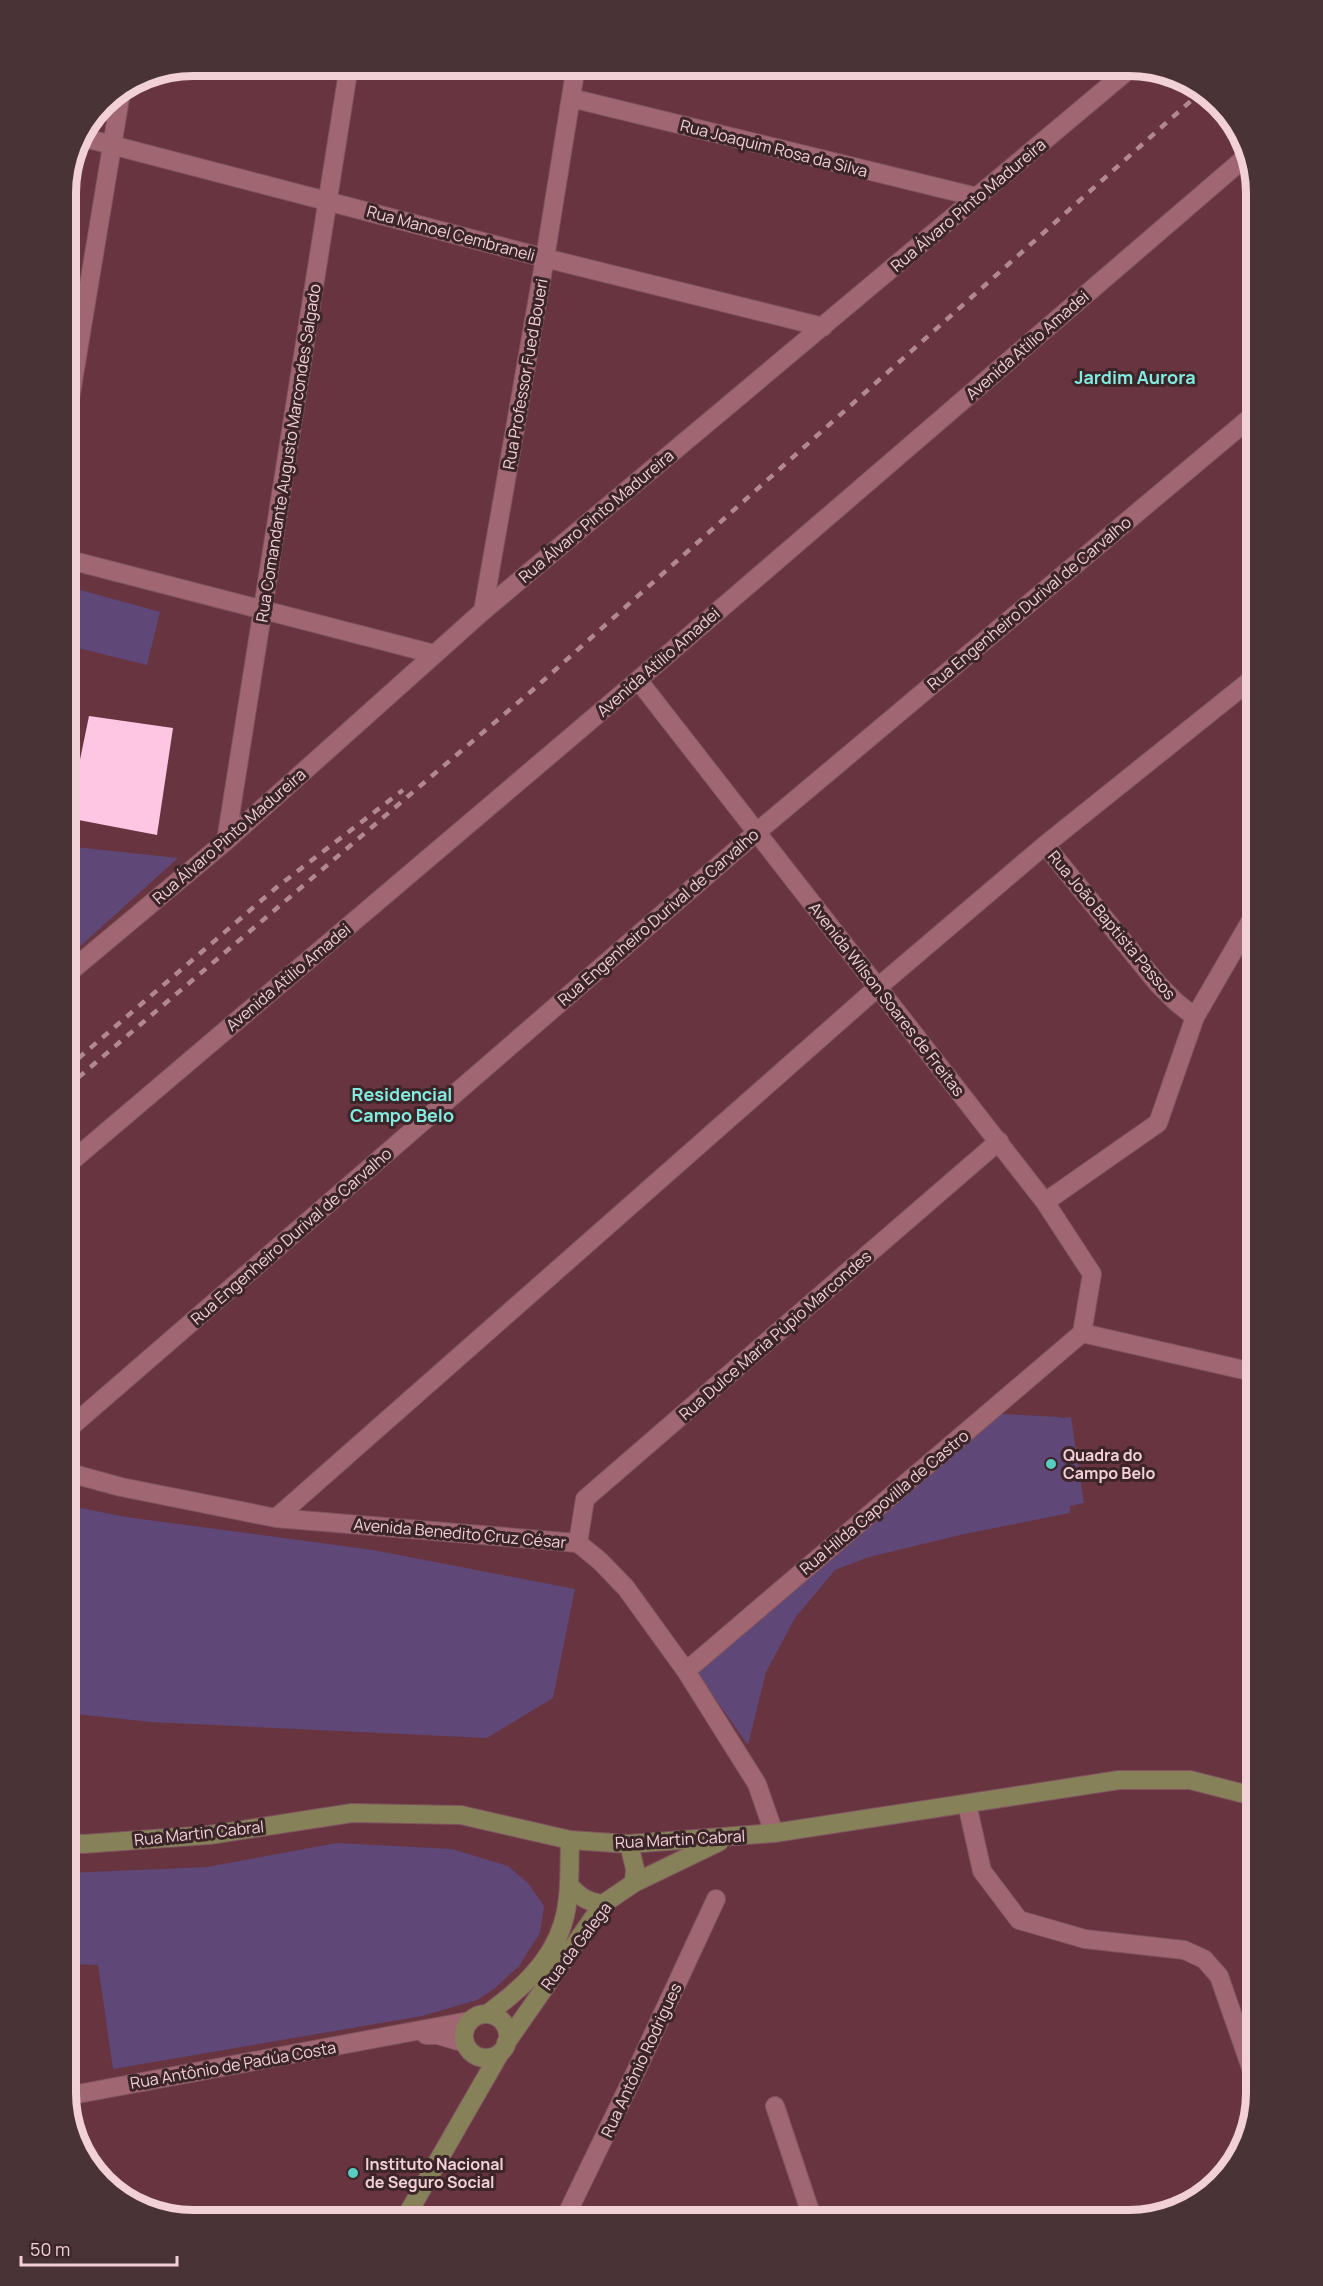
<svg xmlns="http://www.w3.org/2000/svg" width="1323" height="2286" font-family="Manrope,sans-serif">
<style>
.green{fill:#5f4777}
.building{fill:#fec6e3}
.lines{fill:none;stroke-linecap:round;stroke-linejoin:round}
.minor-casing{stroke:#7f545e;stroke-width:20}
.major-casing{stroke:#7f545e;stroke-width:20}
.minor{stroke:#a06773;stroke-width:18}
.major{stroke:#87815a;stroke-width:18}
.rail{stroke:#b18891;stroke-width:4.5;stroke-dasharray:8 8;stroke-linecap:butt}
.poi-dot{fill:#57cec2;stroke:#3c2529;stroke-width:2}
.labels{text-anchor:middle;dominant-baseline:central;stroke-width:6;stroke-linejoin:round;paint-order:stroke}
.street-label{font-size:16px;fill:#f1d0d6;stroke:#3c2529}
.poi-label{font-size:16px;font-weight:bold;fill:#f1d0d6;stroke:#3c2529;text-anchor:start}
.neighbourhood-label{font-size:18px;font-weight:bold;fill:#82ece0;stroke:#3c2529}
.rim{fill:none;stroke:#f1d0d6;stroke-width:8}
</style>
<rect width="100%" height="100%" fill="#673440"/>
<path class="green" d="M 70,587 L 160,612 L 147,665 L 66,645 L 66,605 Z
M 66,846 L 178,858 L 66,959 Z
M 1002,1414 L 1060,1417 L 1061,1418 L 1071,1417 L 1084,1503 L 1070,1506 L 1070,1513 L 960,1535 L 869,1557 L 835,1570 L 795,1618 L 766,1672 L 748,1745 L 697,1673 Z
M 66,1505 L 126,1517 L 373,1550 L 575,1589 L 553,1698 L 487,1738 L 151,1722 L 66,1713 Z
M 337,1843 L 452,1849 L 508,1866 L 528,1883 L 544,1906 L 540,1933 L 519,1966 L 494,1989 L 477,2000 L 422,2016 L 113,2069 L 98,1965 L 66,1964 L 66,1873 L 207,1867 Z"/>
<path class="building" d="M 89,716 L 173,728 L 157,835 L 68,818 Z"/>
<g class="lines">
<defs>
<path id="minor" d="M 571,98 L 977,197
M 81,137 L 545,258 L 823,327
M 66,423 L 121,92
M 66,559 L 434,654
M 483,611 L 545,258 L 576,66
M 638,680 L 1045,1202 L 1092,1274 L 1082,1333
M 226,841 L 349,66
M 1045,845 L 1158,984 L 1176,1002 L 1195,1017 L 1257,910
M 66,975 L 226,841 L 483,611 L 1133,66
M 66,1166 L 638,680 L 1248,155
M 1045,1202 L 1158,1123 L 1195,1017
M 1082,1333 L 1257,1373
M 66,1431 L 757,832 L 1257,412
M 66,1472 L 121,1487 L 276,1518 L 578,1543 L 600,1561 L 626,1588 L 686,1671 L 757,1784 L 774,1833
M 276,1518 L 877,988 L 1045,845 L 1257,675
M 578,1543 L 585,1499 L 999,1141
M 686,1671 L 1082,1333
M 967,1804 L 982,1871 L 1019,1920 L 1085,1939 L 1184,1950 L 1204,1959 L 1219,1976 L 1257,2085
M 426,2035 L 438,2035 L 465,2043
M 67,2096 L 469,2021
M 775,2106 L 813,2220
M 564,2220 L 638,2067 L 716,1899"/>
<path id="major" d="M 66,1842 L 83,1844 L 209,1835 L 352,1813 L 461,1815 L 570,1840 L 629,1844 L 774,1833 L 1119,1780 L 1190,1780 L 1257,1797
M 629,1844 L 635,1869 L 634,1883
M 569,1885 C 580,1897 587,1902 603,1904
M 487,2014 C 519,1991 551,1963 563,1923 C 571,1897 569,1867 570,1840
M464 2036a22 22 0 1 1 44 0a22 22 0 1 1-44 0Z
M 506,2043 L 603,1904 L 634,1883 L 719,1842
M 404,2220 L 500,2053"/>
</defs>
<use href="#minor" class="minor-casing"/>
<use href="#major" class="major-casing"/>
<use href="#minor" class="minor"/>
<use href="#major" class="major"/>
<path class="rail" d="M 66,1069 L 277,887 L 403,790
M 66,1088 L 535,688 L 1203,90"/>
</g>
<g class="poi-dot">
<circle cx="1051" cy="1464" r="6"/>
<circle cx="353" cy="2173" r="6"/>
</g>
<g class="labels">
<g class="street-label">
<text transform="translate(774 148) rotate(14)">Rua Joaquim Rosa da Silva</text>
<text transform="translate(968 205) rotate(-40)">Rua Álvaro Pinto Madureira</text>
<text transform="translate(451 233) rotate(15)">Rua Manoel Cembraneli</text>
<text transform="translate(1027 345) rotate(-41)">Avenida Atílio Amadei</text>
<text transform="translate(525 374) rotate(-80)">Rua Professor Fued Boueri</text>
<text transform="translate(288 453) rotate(-81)">Rua Comandante Augusto Marcondes Salgado</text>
<text transform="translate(596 516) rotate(-40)">Rua Álvaro Pinto Madureira</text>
<text transform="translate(1029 603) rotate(-40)">Rua Engenheiro Durival de Carvalho</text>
<text transform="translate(658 662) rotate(-41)">Avenida Atílio Amadei</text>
<text transform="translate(229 836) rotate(-41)">Rua Álvaro Pinto Madureira</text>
<text transform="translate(658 917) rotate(-41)">Rua Engenheiro Durival de Carvalho</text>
<text transform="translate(1112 925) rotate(50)">Rua João Baptista Passos</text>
<text transform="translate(288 977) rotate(-40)">Avenida Atílio Amadei</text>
<text transform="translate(887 999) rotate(52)">Avenida Wilson Soares de Freitas</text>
<text transform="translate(291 1236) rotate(-41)">Rua Engenheiro Durival de Carvalho</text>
<text transform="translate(775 1335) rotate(-41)">Rua Dulce Maria Púpio Marcondes</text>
<text transform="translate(884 1502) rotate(-40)">Rua Hilda Capovilla de Castro</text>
<text transform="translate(460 1533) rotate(5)">Avenida Benedito Cruz César</text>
<text transform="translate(199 1833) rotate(-6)">Rua Martin Cabral</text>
<text transform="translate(680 1839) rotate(-3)">Rua Martin Cabral</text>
<text transform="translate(576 1946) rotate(-53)">Rua da Galega</text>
<text transform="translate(641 2060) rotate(-65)">Rua Antônio Rodrigues</text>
<text transform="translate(233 2065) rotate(-10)">Rua Antônio de Padúa Costa</text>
</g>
<g class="poi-label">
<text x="1063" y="1455">Quadra do<tspan x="1063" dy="18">Campo Belo</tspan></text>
<text x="365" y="2164">Instituto Nacional<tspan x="365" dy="18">de Seguro Social</tspan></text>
</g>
<g class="neighbourhood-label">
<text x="1135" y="377">Jardim Aurora</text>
<text x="402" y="1094">Residencial<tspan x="402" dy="21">Campo Belo</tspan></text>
</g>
</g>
<path d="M0 0H1323V2286H0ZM193 76H1129A117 117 0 0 1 1246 193V2093A117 117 0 0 1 1129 2210H193A117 117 0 0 1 76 2093V193A117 117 0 0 1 193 76Z" fill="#4a3337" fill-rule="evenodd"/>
<path class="rim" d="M193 76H1129A117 117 0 0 1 1246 193V2093A117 117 0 0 1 1129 2210H193A117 117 0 0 1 76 2093V193A117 117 0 0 1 193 76Z"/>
<path d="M21 2256v9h156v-9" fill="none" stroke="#f1d0d6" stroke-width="3"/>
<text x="30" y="2256" font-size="18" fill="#f1d0d6" stroke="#3c2529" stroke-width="4.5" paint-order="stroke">50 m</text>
</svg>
